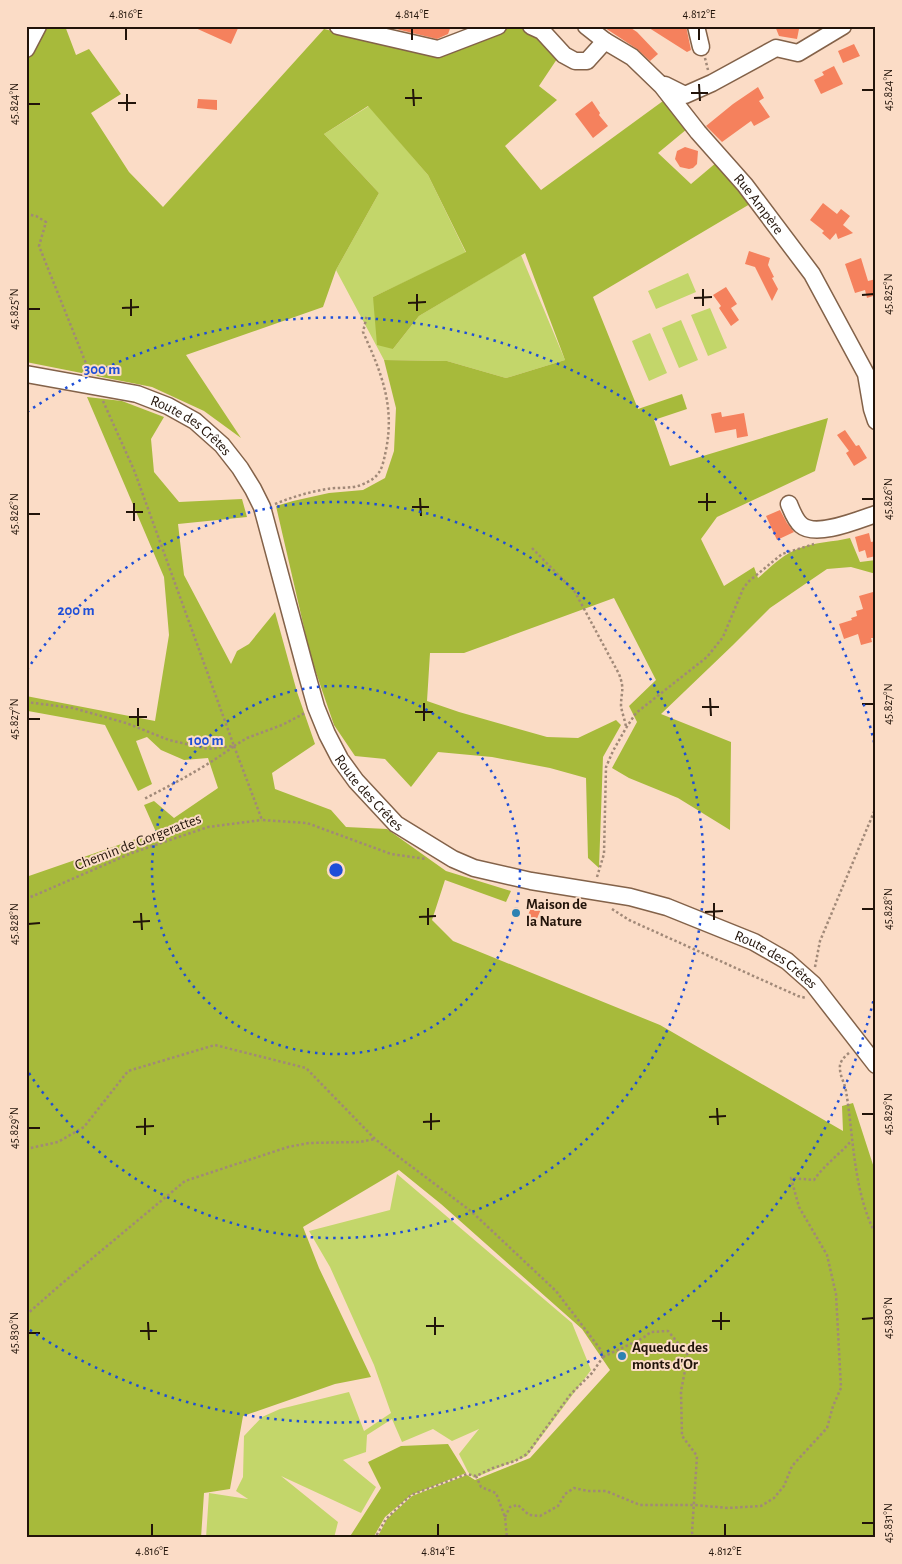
<svg xmlns="http://www.w3.org/2000/svg" width="902" height="1564" font-family="'Alegreya Sans',sans-serif">
<style>
.green{fill:#c3d66a}
.forest{fill:#a7ba3b}
.building{fill:#f5815d}
.lines{fill:none;stroke-linecap:round;stroke-linejoin:round}
.minor-casing{stroke:#836249;stroke-width:19}
.path{stroke:#a18978;stroke-width:2.5;stroke-dasharray:2.5 2.5;stroke-linecap:butt}
.minor{stroke:#fff;stroke-width:16}
.ticks{fill:none;stroke:#22140a;stroke-width:2}
.ring{fill:none;stroke:#1d4ed8;stroke-width:2.5;stroke-dasharray:2.5 5}
.poi-dot{fill:#2d82b2;stroke:#fbdcc6;stroke-width:2}
.labels{text-anchor:middle;dominant-baseline:central;stroke-width:4;stroke-linejoin:round;paint-order:stroke}
.street-label{font-size:15px;fill:#22140a;stroke:#fbdcc6}
.poi-label{font-size:15px;font-weight:bold;fill:#22140a;stroke:#fbdcc6;text-anchor:start}
.centre{fill:#1d4ed8;stroke:#fbdcc6;stroke-width:2.5}
.ring-label{font-size:15px;text-anchor:middle;font-weight:bold;fill:#1d4ed8;stroke:#fbdcc6;stroke-width:4;stroke-linejoin:round;paint-order:stroke}
.neatline{fill:none;stroke:#22140a;stroke-width:2}
.ticks-label{font-size:12px;text-anchor:middle;fill:#22140a}
</style>
<rect width="100%" height="100%" fill="#fbdcc6"/>
<path class="green" d="M 369,106 L 428,175 L 466,253 L 373,297 L 393,349 L 419,316 L 521,255 L 565,360 L 506,378 L 447,361 L 384,360 L 336,270 L 379,193 L 324,134 Z
M 688,273 L 696,292 L 656,309 L 648,291 Z
M 710,308 L 727,348 L 708,356 L 691,315 Z
M 681,320 L 698,360 L 679,368 L 662,328 Z
M 650,333 L 667,373 L 649,381 L 632,341 Z
M 397,1174 L 572,1323 L 591,1370 L 527,1456 L 474,1478 L 468,1472 L 459,1454 L 479,1429 L 452,1441 L 433,1429 L 402,1442 L 392,1419 L 367,1435 L 366,1452 L 343,1460 L 376,1487 L 361,1513 L 281,1476 L 338,1522 L 334,1538 L 206,1538 L 209,1493 L 248,1499 L 236,1491 L 243,1477 L 244,1436 L 262,1417 L 280,1409 L 349,1392 L 364,1431 L 391,1413 L 374,1365 L 330,1267 L 309,1231 L 390,1210 Z"/>
<path class="forest" d="M 38,26 L 65,26 L 76,55 L 89,49 L 121,94 L 91,113 L 129,172 L 163,207 L 324,29 L 434,56 L 513,26 L 516,26 L 542,39 L 557,59 L 539,86 L 557,100 L 505,146 L 541,190 L 663,101 L 687,129 L 658,153 L 691,184 L 717,162 L 750,204 L 593,297 L 638,409 L 682,394 L 687,409 L 654,420 L 670,466 L 828,418 L 815,471 L 717,517 L 701,539 L 724,586 L 754,567 L 758,578 C 771,567 783,554 800,548 C 815,542 834,542 850,538 L 860,562 L 876,560 L 876,574 L 851,567 L 827,569 L 770,608 L 733,645 L 661,714 L 731,742 L 730,830 L 678,798 L 629,778 L 612,768 L 637,722 L 629,706 L 656,680 L 614,598 L 464,653 L 430,653 L 427,701 L 459,712 L 547,737 L 578,738 L 616,720 L 621,725 L 603,757 L 599,868 L 588,858 L 586,778 L 550,768 L 492,757 L 438,752 L 411,787 L 385,759 L 355,756 L 334,725 L 311,658 L 276,506 L 293,501 L 329,493 L 363,490 L 385,478 L 394,451 L 396,408 L 384,360 L 447,361 L 506,378 L 565,360 L 525,253 L 419,316 L 393,349 L 377,345 L 373,297 L 466,252 L 428,175 L 368,106 L 324,134 L 379,193 L 336,270 L 323,307 L 186,355 L 241,438 L 204,411 L 152,387 L 26,362 L 26,38 Z
M 87,397 L 122,401 L 164,417 L 151,439 L 154,472 L 179,502 L 242,499 L 247,517 L 178,524 L 184,575 L 231,664 L 237,651 L 249,644 L 275,612 L 297,692 L 315,744 L 272,773 L 275,789 L 331,810 L 346,827 L 387,829 L 446,871 L 511,891 L 506,902 L 445,880 L 432,920 L 453,941 L 660,1025 L 843,1131 L 842,1106 L 853,1103 L 876,1174 L 876,1538 L 377,1538 L 387,1519 L 412,1496 L 467,1475 L 475,1480 L 530,1458 L 610,1370 L 582,1329 L 441,1204 L 399,1170 L 303,1227 L 319,1268 L 371,1377 L 335,1384 L 243,1416 L 230,1489 L 204,1493 L 201,1538 L 26,1538 L 26,877 L 156,832 L 144,805 L 154,801 L 174,818 L 218,788 L 208,758 L 184,760 L 161,750 L 147,737 L 136,741 L 152,784 L 138,791 L 105,725 L 28,711 L 26,705 L 26,696 L 155,721 L 169,635 L 164,577 Z
M 448,1444 L 466,1473 L 411,1495 L 385,1517 L 373,1538 L 349,1538 L 381,1488 L 368,1462 L 401,1446 Z"/>
<path class="building" d="M 191,26 L 239,26 L 231,44 Z
M 384,26 L 451,26 L 448,34 L 437,39 Z
M 602,26 L 628,26 L 637,32 L 658,54 L 650,61 L 637,49 Z
M 646,26 L 686,26 L 691,50 L 687,52 Z
M 775,26 L 790,26 L 799,29 L 797,39 L 779,36 Z
M 854,44 L 860,56 L 843,63 L 838,51 Z
M 834,66 L 843,84 L 821,94 L 814,80 L 824,75 L 822,72 Z
M 758,87 L 764,98 L 759,101 L 770,117 L 754,126 L 751,121 L 722,142 L 706,126 L 733,104 Z
M 198,99 L 217,100 L 217,110 L 197,108 Z
M 592,101 L 600,113 L 599,115 L 608,126 L 593,138 L 575,114 Z
M 685,147 L 698,151 L 697,164 L 693,168 L 689,169 L 680,167 L 675,159 L 677,151 Z
M 823,203 L 837,214 L 841,209 L 850,216 L 843,225 L 853,233 L 838,239 L 836,233 L 830,240 L 822,233 L 824,231 L 810,220 Z
M 749,251 L 770,258 L 768,265 L 774,277 L 772,278 L 778,289 L 772,301 L 755,267 L 745,264 Z
M 861,258 L 868,281 L 876,279 L 876,295 L 867,298 L 865,290 L 855,293 L 845,264 Z
M 726,287 L 737,304 L 731,308 L 739,320 L 731,326 L 719,308 L 721,306 L 713,295 Z
M 721,412 L 722,417 L 744,413 L 748,436 L 737,438 L 736,429 L 715,433 L 711,414 Z
M 845,430 L 856,446 L 859,445 L 867,458 L 854,466 L 846,453 L 849,451 L 837,435 Z
M 780,510 L 787,523 L 794,532 L 777,540 L 766,516 Z
M 869,533 L 871,542 L 876,541 L 876,556 L 867,558 L 865,550 L 859,552 L 855,537 Z
M 873,592 L 876,600 L 876,638 L 871,638 L 872,642 L 861,645 L 858,634 L 844,639 L 839,624 L 852,620 L 851,618 L 857,616 L 856,611 L 863,609 L 859,596 Z
M 532,905 L 541,909 L 536,921 L 527,918 Z"/>
<g class="lines">
<defs>
<g id="minor">
<path d="M 338,26 L 438,49 L 498,26"/>
<path d="M 531,26 L 542,31 L 564,55 L 575,61 L 587,61 L 605,41"/>
<path id="s1" d="M 586,26 L 605,41 L 632,57 L 662,86 L 698,132 L 745,185 L 812,274 L 866,374 L 872,409 L 876,421"/>
<path d="M 696,26 L 701,47"/>
<path d="M 26,49 L 38,26"/>
<path d="M 663,86 L 665,85 L 685,95 L 712,83 L 776,48 L 798,53 L 843,26"/>
<path id="s2" d="M 26,374 L 137,394 L 168,406 L 195,421 L 222,445 L 240,468 L 253,489 L 262,507 L 307,675 L 316,707 L 327,734 L 340,759 L 356,781 L 396,824 L 453,859 L 474,868 L 531,881 L 630,897 L 667,907 L 754,942 L 787,961 L 813,984 L 876,1065"/>
<path d="M 789,504 C 792,511 795,520 801,525 C 816,538 858,520 876,514"/>
</g>
</defs>
<use href="#minor" class="minor-casing"/>
<path class="path" d="M 705,58 L 708,70
M 26,214 L 36,216 L 46,222 L 39,246 L 89,371
M 103,401 L 134,470 L 234,746 C 206,767 175,783 144,799
M 275,504 C 292,497 309,492 327,489 C 338,487 351,489 361,485 C 381,477 382,469 386,450 C 395,405 381,372 363,332 L 367,315
M 532,548 L 575,592 L 619,674 C 625,690 621,691 621,706 C 622,713 625,720 626,727
M 26,702 L 73,708 L 126,723 L 169,740 L 208,749 L 234,746 L 262,820 L 307,823 L 391,854 L 426,859
M 234,746 L 247,738 L 282,725 L 305,713
M 597,877 L 604,854 L 606,767 L 613,751 L 626,728 L 636,713 L 707,657 L 723,637 L 743,589 L 748,582 L 782,554 L 814,544
M 26,899 L 132,853 L 208,827 L 262,820
M 612,909 L 629,920 L 798,996 L 806,998
M 815,967 L 820,941 L 876,807
M 849,1053 C 844,1057 839,1062 840,1069 C 840,1076 845,1084 846,1091 C 854,1139 853,1191 876,1235
M 26,1149 L 58,1142 L 84,1127 L 128,1071 L 215,1045 L 306,1068 L 375,1139 L 472,1212 L 556,1291 L 601,1350 L 603,1357 L 592,1373 L 570,1395 L 527,1454 L 515,1461 L 493,1468 L 476,1476 L 467,1474 L 411,1495 L 386,1519 L 375,1538
M 26,1315 L 59,1286 L 185,1181 L 288,1147 L 309,1143 L 360,1142 L 375,1139
M 603,1357 L 643,1338 L 651,1332 L 668,1331 L 688,1355 L 681,1391 L 682,1436 L 697,1456 L 692,1532 L 693,1538
M 476,1476 L 481,1487 L 496,1493 L 505,1517 L 507,1538
M 505,1517 L 510,1507 L 518,1505 L 529,1515 L 540,1516 L 558,1506 L 565,1494 L 574,1488 L 588,1491 L 606,1491 L 640,1505 L 694,1505 L 728,1508 L 761,1506 L 774,1498 L 784,1486 L 792,1466 L 827,1428 L 833,1406 L 841,1388 L 836,1294 L 827,1255 L 799,1207 L 791,1178 L 814,1180 C 824,1165 839,1155 851,1141"/>
<use href="#minor" class="minor"/>
</g>
<path class="ticks" d="M 126,28 L 126,40M 412,28 L 412,40M 699,28 L 699,40M 699,84 L 700,101M 413,89 L 414,106M 862,90 L 874,90M 691,93 L 708,93M 127,94 L 127,111M 405,98 L 422,98M 118,103 L 136,103M 28,104 L 40,104M 703,289 L 703,306M 417,294 L 417,311M 862,295 L 874,294M 694,298 L 712,297M 131,299 L 131,316M 408,303 L 426,302M 122,308 L 139,307M 28,309 L 40,309M 707,493 L 707,511M 420,498 L 421,516M 862,499 L 874,499M 698,502 L 716,502M 134,503 L 134,521M 412,507 L 429,507M 126,512 L 143,512M 28,514 L 40,514M 710,698 L 711,716M 424,703 L 424,721M 862,704 L 874,704M 702,707 L 719,707M 138,708 L 138,726M 415,712 L 433,712M 129,717 L 147,717M 28,719 L 40,719M 714,903 L 714,920M 428,908 L 428,925M 862,909 L 874,909M 705,912 L 723,911M 141,913 L 142,930M 419,917 L 436,916M 133,922 L 150,921M 28,924 L 40,923M 717,1108 L 718,1125M 431,1113 L 431,1130M 862,1114 L 874,1114M 709,1117 L 726,1116M 145,1118 L 145,1135M 423,1122 L 440,1121M 136,1127 L 154,1126M 28,1128 L 40,1128M 721,1312 L 721,1330M 435,1317 L 435,1335M 862,1319 L 874,1318M 712,1321 L 730,1321M 148,1322 L 149,1340M 426,1326 L 444,1326M 140,1331 L 157,1331M 28,1333 L 40,1333M 862,1523 L 874,1523M 152,1524 L 152,1536M 438,1524 L 438,1536M 725,1524 L 725,1536"/>
<g class="ring">
<circle cx="336" cy="870" r="184"/>
<path d="M27 670A368 368 0 1 1 27 1070"/>
<path d="M875 994A553 553 0 0 1 27 1328M27 412A553 553 0 0 1 875 746"/>
</g>
<g class="poi-dot">
<circle cx="516" cy="913" r="5"/>
<circle cx="622" cy="1356" r="5"/>
</g>
<g class="labels">
<g class="street-label">
<text stroke="none"><textPath href="#s1" startOffset="250">Rue Ampère</textPath></text>
<text stroke="none"><textPath href="#s2" startOffset="176">Route des Crêtes</textPath></text>
<text stroke="none"><textPath href="#s2" startOffset="596">Route des Crêtes</textPath></text>
<text transform="translate(138 842) rotate(-21)">Chemin de Gorgerattes</text>
<text stroke="none"><textPath href="#s2" startOffset="1046">Route des Crêtes</textPath></text>
</g>
<g class="poi-label">
<text x="526" y="904">Maison de<tspan x="526" dy="17">la Nature</tspan></text>
<text x="632" y="1347">Aqueduc des<tspan x="632" dy="17">monts d'Or</tspan></text>
</g>
</g>
<circle cx="336" cy="870" r="8" class="centre"/>
<g class="ring-label">
<text x="102" y="374">300 m</text>
<text x="76" y="615">200 m</text>
<text x="206" y="745">100 m</text>
</g>
<rect width="902" height="1564" fill="none" stroke="#fbdcc6" stroke-width="55"/>
<rect x="28" y="28" width="846" height="1508" class="neatline"/>
<g class="ticks-label">
<text x="126" y="18">4.816°E</text>
<text x="412" y="18">4.814°E</text>
<text x="699" y="18">4.812°E</text>
<text transform="translate(888 90) rotate(-90)" y="4">45.824°N</text>
<text transform="translate(14 104) rotate(-90)" y="4">45.824°N</text>
<text transform="translate(888 294) rotate(-90)" y="4">45.825°N</text>
<text transform="translate(14 309) rotate(-90)" y="4">45.825°N</text>
<text transform="translate(888 499) rotate(-90)" y="4">45.826°N</text>
<text transform="translate(14 514) rotate(-90)" y="4">45.826°N</text>
<text transform="translate(888 704) rotate(-90)" y="4">45.827°N</text>
<text transform="translate(14 719) rotate(-90)" y="4">45.827°N</text>
<text transform="translate(888 909) rotate(-90)" y="4">45.828°N</text>
<text transform="translate(14 924) rotate(-90)" y="4">45.828°N</text>
<text transform="translate(888 1114) rotate(-90)" y="4">45.829°N</text>
<text transform="translate(14 1128) rotate(-90)" y="4">45.829°N</text>
<text transform="translate(888 1318) rotate(-90)" y="4">45.830°N</text>
<text transform="translate(14 1333) rotate(-90)" y="4">45.830°N</text>
<text transform="translate(888 1523) rotate(-90)" y="4">45.831°N</text>
<text x="152" y="1555">4.816°E</text>
<text x="438" y="1555">4.814°E</text>
<text x="725" y="1555">4.812°E</text>
</g>
</svg>
